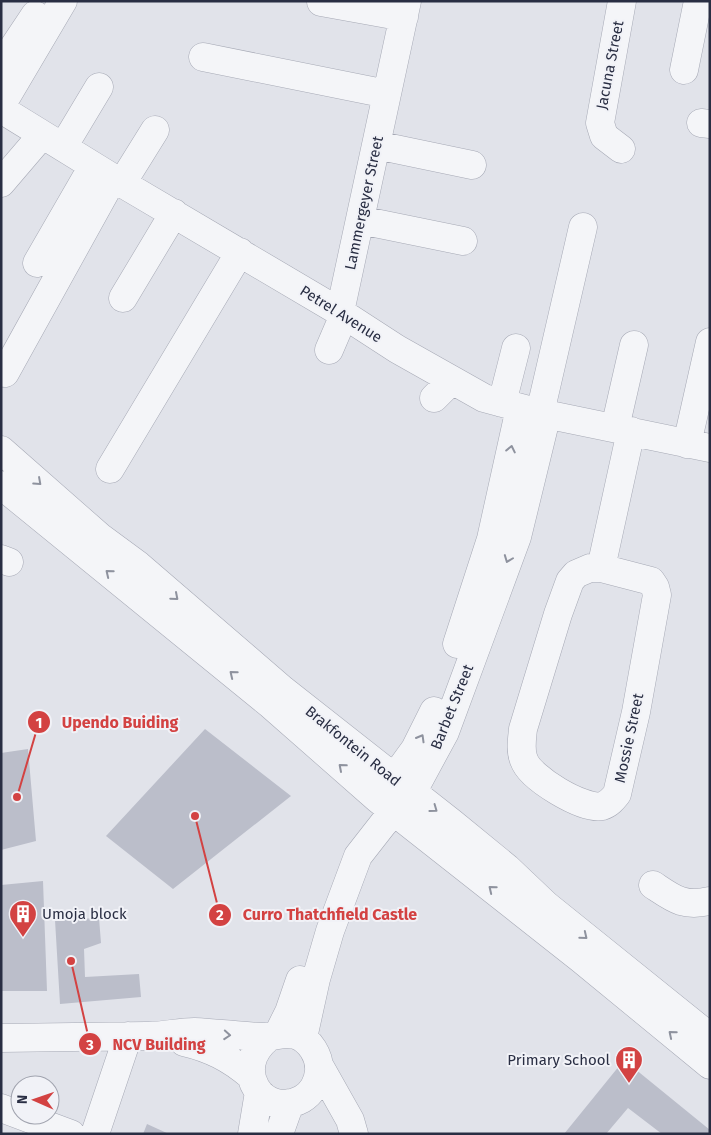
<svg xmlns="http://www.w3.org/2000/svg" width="711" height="1135" font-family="'Fira Sans',sans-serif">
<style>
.building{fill:#bbbeca}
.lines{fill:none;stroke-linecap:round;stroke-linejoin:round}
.minor-casing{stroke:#a6a9b5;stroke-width:29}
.minor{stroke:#f4f5f8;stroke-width:28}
.oneway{stroke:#8e929e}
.labels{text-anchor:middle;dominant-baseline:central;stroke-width:4;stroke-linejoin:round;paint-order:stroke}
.street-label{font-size:15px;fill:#292e43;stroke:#f1f2f7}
.poi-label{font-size:15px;fill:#292e43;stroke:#f1f2f7;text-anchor:start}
.leader{fill:none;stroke:#d34242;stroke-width:2}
.callout-dot{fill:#d34242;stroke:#f1f2f7;stroke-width:2}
.mark-label{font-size:15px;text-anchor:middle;font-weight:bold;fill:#fff}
.callout-label{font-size:16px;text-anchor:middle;font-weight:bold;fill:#d34242;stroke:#f1f2f7;stroke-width:4;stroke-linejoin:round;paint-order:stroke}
</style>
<rect width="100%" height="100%" fill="#e1e3ea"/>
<path class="building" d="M 205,729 L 291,796 L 173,889 L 106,836 Z
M 28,749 L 36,841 L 1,850 L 1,753 Z
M 43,881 L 47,991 L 1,991 L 1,885 Z
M 99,918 L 101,943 L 84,949 L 85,977 L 139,974 L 141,997 L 60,1004 L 55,920 Z
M 624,1060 L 710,1130 L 710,1134 L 662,1134 L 628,1108 L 606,1134 L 564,1134 Z
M 147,1124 L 169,1134 L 143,1134 Z"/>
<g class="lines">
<defs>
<path id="minor" d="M 321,2 L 404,17
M 203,57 L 387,94
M 1,66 L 35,15
M 684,70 L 698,1
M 1,106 L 63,1
M 1,109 L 113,178 L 340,312 L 397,349 L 484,398 L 540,413 L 710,448
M 701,123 L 710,124
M 376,145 L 472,165
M 63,147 L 99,87
M 621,149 L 604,136 L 600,123 L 622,1
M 1,183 L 42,135
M 122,183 L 155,130
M 360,220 L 463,241
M 37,263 L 93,166
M 123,298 L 174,213
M 340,312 L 407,1
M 329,350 L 344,315
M 5,373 L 113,178
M 434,398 L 451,381
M 502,403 L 516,348
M 540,413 L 583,227
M 615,428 L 634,345
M 687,444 L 710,342
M 1,450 L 100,537 L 138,565 L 283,690 L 452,823 L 507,868 L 546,905 L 710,1037
M 110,469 L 240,252
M 1,485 L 271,705 L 378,799 L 581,959 L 710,1065
M 1,559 L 9,562
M 590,568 L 601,568 L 651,581 L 655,587 L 657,595 L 636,712 L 617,794 C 613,799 609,804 602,806 C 583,810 530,778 524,760 C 520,751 522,739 523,729 L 558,614 L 570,581 L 576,574 Z
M 601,568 L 631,431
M 457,644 L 491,539 L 520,408
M 383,793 L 415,749 L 434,711
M 653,885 C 674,899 683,907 710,901
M 278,1034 L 289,1012 L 300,980
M 1,1038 C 51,1037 100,1037 149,1036 C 164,1036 179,1032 194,1032 C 217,1033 240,1036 262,1037 C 274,1038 283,1031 296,1035 C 310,1040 320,1056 319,1071 C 318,1082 312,1093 302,1099 C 264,1120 229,1069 268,1038
M 303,1038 L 316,979 L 330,931 L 358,856 L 383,824 L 412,793 L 445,732 L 517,537 L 547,414
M 184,1042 C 210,1048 230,1058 251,1076
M 319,1065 L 350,1120 L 354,1134
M 1,1108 L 71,1134
M 95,1134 L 128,1036
M 252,1134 L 259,1092
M 279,1134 L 290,1103"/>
</defs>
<use href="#minor" class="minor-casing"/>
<use href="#minor" class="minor"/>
</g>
<defs><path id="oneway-chevron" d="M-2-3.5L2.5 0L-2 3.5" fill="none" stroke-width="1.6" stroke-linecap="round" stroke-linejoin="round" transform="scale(1.25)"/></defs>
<g class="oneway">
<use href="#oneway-chevron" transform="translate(511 449) rotate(-78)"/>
<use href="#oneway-chevron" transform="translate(38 482) rotate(42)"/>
<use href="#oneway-chevron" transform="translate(508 559) rotate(111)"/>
<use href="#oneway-chevron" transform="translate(109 573) rotate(-141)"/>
<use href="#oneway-chevron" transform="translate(175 597) rotate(41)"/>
<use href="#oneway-chevron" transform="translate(233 674) rotate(-141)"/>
<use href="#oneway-chevron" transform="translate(421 738) rotate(-60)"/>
<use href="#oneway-chevron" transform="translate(342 767) rotate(-139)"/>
<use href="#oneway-chevron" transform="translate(434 809) rotate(36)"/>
<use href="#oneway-chevron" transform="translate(492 889) rotate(-141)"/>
<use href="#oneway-chevron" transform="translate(584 936) rotate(39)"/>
<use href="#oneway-chevron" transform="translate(672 1034) rotate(-140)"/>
<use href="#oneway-chevron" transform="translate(227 1035) rotate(4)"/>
</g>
<defs>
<symbol id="building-pin" viewBox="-11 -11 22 30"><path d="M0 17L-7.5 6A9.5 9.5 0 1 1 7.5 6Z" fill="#d34242" stroke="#f1f2f7"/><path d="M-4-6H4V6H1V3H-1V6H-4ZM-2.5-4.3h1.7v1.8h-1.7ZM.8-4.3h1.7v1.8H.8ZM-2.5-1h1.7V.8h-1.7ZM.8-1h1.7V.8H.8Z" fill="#fff"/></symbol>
</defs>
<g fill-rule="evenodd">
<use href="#building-pin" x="7" y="898" width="32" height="43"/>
<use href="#building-pin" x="613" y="1044" width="32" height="43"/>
</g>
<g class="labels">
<g class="street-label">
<text transform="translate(610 65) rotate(-79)">Jacuna Street</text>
<text transform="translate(364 203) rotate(-78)">Lammergeyer Street</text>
<text transform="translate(341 314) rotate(32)">Petrel Avenue</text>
<text transform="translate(452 707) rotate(-68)">Barbet Street</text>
<text transform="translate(629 738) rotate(-78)">Mossie Street</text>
<text transform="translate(353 746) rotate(39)">Brakfontein Road</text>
</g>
<g class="poi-label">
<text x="42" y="914">Umoja block</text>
<text x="610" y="1060" text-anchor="end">Primary School</text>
</g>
</g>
<path class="leader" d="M17 797L39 722M195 816L220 915M71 961L90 1044"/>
<g class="callout-dot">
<circle cx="17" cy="797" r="5"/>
<circle cx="195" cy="816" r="5"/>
<circle cx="71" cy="961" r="5"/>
<circle cx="39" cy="722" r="12"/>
<circle cx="220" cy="915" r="12"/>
<circle cx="90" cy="1044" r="12"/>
</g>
<g class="mark-label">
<text x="39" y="728">1</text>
<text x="220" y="920">2</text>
<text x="90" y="1050">3</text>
</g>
<g class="callout-label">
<text x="120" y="728">Upendo Buiding</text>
<text x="330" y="920">Curro Thatchfield Castle</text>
<text x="159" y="1050">NCV Building</text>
</g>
<rect width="711" height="1135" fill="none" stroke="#292e43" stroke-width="5"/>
<g transform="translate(35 1100) rotate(272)"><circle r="24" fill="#f1f2f7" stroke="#a1a4af"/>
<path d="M0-4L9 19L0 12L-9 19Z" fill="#d34242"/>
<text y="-8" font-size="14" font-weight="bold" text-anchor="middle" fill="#292e43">N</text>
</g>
</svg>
